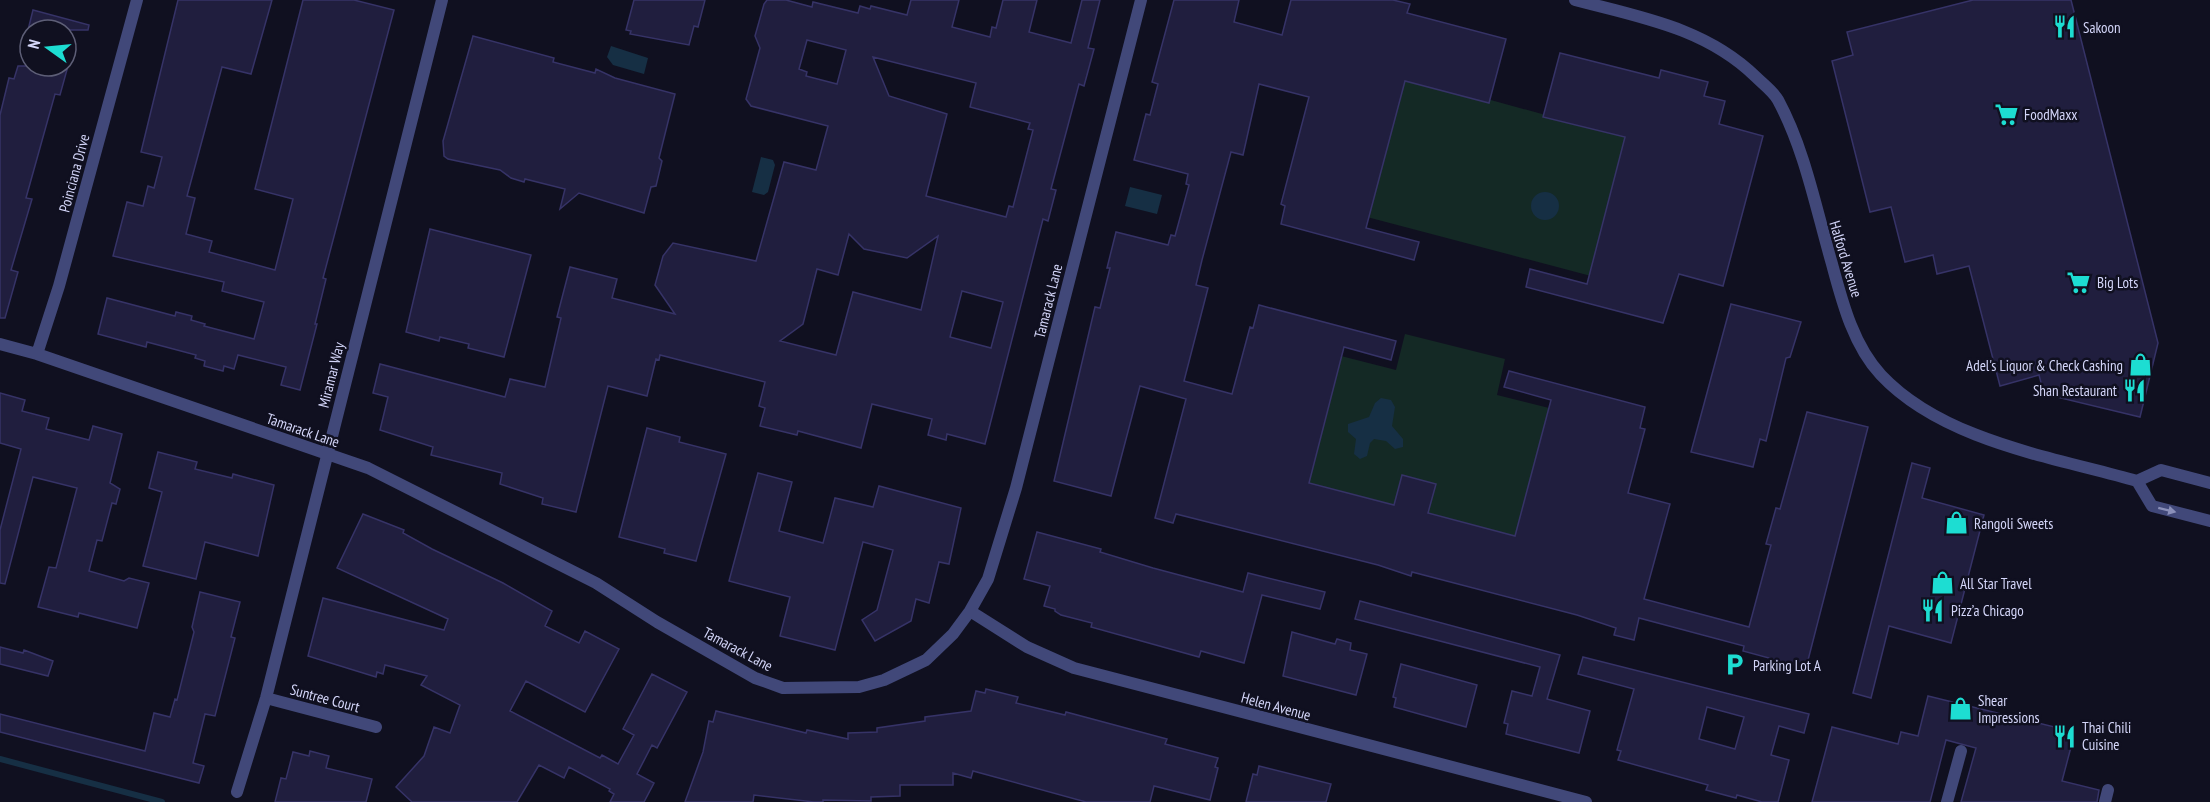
<svg xmlns="http://www.w3.org/2000/svg" width="2210" height="802" font-family="'PT Sans Narrow',sans-serif">
<style>
.green{fill:#142925}
.water{fill:#162f44}
.lines{fill:none;stroke-linecap:round;stroke-linejoin:round}
.stream{stroke:#162f44;stroke-width:6}
.building{fill:#201e3e;stroke:#363367;stroke-width:1.5;fill-rule:evenodd}
.street{stroke:#414879;stroke-width:12}
.oneway{fill:#8a8fb9}
.labels{text-anchor:middle;dominant-baseline:central;stroke-width:5;stroke-linejoin:round;paint-order:stroke}
.poi-label{font-size:15px;fill:#d4d6f9;stroke:#101020;text-anchor:start}
.street-label{font-size:15px;fill:#d4d6f9;stroke:#101020}
</style>
<rect width="100%" height="100%" fill="#101020"/>
<path class="green" d="M 1404,76 L 1625,137 L 1591,276 L 1367,217 Z
M 1405,334 L 1505,359 L 1497,395 L 1549,408 L 1515,536 L 1428,513 L 1436,484 L 1403,475 L 1394,505 L 1309,483 L 1341,356 L 1396,370 Z"/>
<path class="water" d="M 611,46 L 648,58 L 644,74 L 613,65 L 607,57 Z
M 761,157 L 773,160 L 775,165 L 768,192 L 764,195 L 752,192 Z
M 1130,187 L 1162,195 L 1157,214 L 1125,206 Z
M1531 206a14 14 0 1 1 28 0a14 14 0 1 1-28 0Z
M 1381,398 L 1391,400 L 1395,407 L 1392,426 L 1403,439 L 1403,447 L 1395,449 L 1386,441 L 1374,439 L 1370,443 L 1367,456 L 1360,459 L 1354,454 L 1356,439 L 1348,432 L 1348,424 L 1369,417 L 1375,403 Z"/>
<g class="lines">
<path class="stream" d="M 0,759 L 162,802"/>
</g>
<path class="building" d="M 178,0 L 272,0 L 251,74 L 222,67 L 187,196 L 195,198 L 186,234 L 212,241 L 209,252 L 275,270 L 293,199 L 255,189 L 303,0 L 354,0 L 394,10 L 323,278 L 326,279 L 315,324 L 317,324 L 300,390 L 281,385 L 286,367 L 238,355 L 234,369 L 224,366 L 223,371 L 204,366 L 205,361 L 195,358 L 196,355 L 147,342 L 146,347 L 98,334 L 107,298 L 175,316 L 176,312 L 192,316 L 191,320 L 205,324 L 204,326 L 254,339 L 264,302 L 222,291 L 224,282 L 113,256 L 127,202 L 143,206 L 148,186 L 154,188 L 162,157 L 141,152 Z
M 634,0 L 705,0 L 698,27 L 694,26 L 689,45 L 630,34 L 631,31 L 626,30 Z
M 767,0 L 786,0 L 812,7 L 813,2 L 858,13 L 860,6 L 870,9 L 871,6 L 907,15 L 911,0 L 959,0 L 952,27 L 990,37 L 992,27 L 996,28 L 1003,0 L 1037,0 L 1029,32 L 1071,43 L 1082,0 L 1100,0 L 1088,48 L 1094,49 L 1084,86 L 1079,84 L 1051,189 L 1056,190 L 1048,221 L 1043,219 L 985,444 L 947,434 L 946,440 L 928,435 L 932,419 L 872,404 L 861,448 L 798,431 L 797,435 L 760,426 L 765,408 L 759,406 L 765,382 L 660,355 L 659,360 L 656,359 L 647,396 L 608,386 L 576,512 L 542,504 L 543,498 L 500,484 L 502,473 L 431,455 L 433,447 L 380,430 L 388,397 L 373,393 L 380,364 L 505,397 L 510,379 L 545,387 L 561,318 L 557,317 L 570,267 L 617,279 L 612,298 L 675,314 L 655,285 L 663,256 L 673,243 L 756,261 L 784,162 L 816,170 L 828,126 L 751,106 L 746,99 L 760,48 L 755,36 L 764,4 ZM 807,40 L 846,50 L 837,84 L 806,76 L 807,72 L 799,69 ZM 873,57 L 976,83 L 970,107 L 1030,123 L 1028,129 L 1033,130 L 1013,207 L 1009,206 L 1006,217 L 926,196 L 947,114 L 889,96 ZM 849,234 L 864,249 L 907,258 L 938,236 L 921,310 L 853,292 L 836,355 L 780,341 L 803,324 L 817,269 L 838,275 ZM 962,291 L 1003,302 L 991,348 L 950,337 Z
M 1174,0 L 1239,0 L 1234,22 L 1282,35 L 1291,0 L 1393,0 L 1410,4 L 1407,13 L 1506,39 L 1489,103 L 1405,81 L 1366,228 L 1419,242 L 1414,260 L 1281,224 L 1285,206 L 1281,204 L 1309,97 L 1259,84 L 1243,155 L 1231,152 L 1202,260 L 1196,285 L 1208,288 L 1184,381 L 1232,394 L 1250,327 L 1253,328 L 1259,305 L 1396,341 L 1391,360 L 1344,347 L 1309,483 L 1394,505 L 1402,475 L 1436,484 L 1428,513 L 1515,536 L 1551,400 L 1504,387 L 1509,371 L 1645,407 L 1640,428 L 1645,429 L 1628,493 L 1670,504 L 1644,599 L 1749,627 L 1771,545 L 1766,544 L 1776,508 L 1780,509 L 1807,412 L 1868,427 L 1806,668 L 1743,651 L 1744,646 L 1639,618 L 1634,640 L 1614,635 L 1616,628 L 1577,615 L 1412,572 L 1411,576 L 1378,565 L 1176,514 L 1173,523 L 1155,518 L 1186,399 L 1140,386 L 1111,496 L 1054,481 L 1095,307 L 1100,308 L 1110,268 L 1107,268 L 1116,232 L 1168,245 L 1171,235 L 1175,236 L 1189,185 L 1186,184 L 1188,174 L 1134,160 L 1146,114 L 1150,115 L 1158,84 L 1152,82 Z
M 1973,0 L 2071,0 L 2158,343 L 2140,417 L 2044,394 L 2039,375 L 2000,386 L 1969,266 L 1937,274 L 1933,255 L 1905,262 L 1891,207 L 1870,212 L 1832,61 L 1853,55 L 1847,32 Z
M 33,10 L 89,25 L 88,30 L 28,30 Z
M 473,36 L 554,58 L 553,62 L 595,73 L 596,69 L 615,78 L 675,94 L 659,158 L 662,161 L 656,186 L 651,187 L 644,213 L 579,193 L 560,209 L 565,189 L 525,179 L 524,182 L 511,178 L 500,170 L 448,159 L 444,156 L 443,141 Z
M 1560,53 L 1659,78 L 1661,70 L 1708,82 L 1704,96 L 1725,101 L 1719,124 L 1763,136 L 1723,286 L 1679,274 L 1663,323 L 1526,287 L 1530,269 L 1587,284 L 1625,137 L 1543,117 Z
M 18,66 L 68,66 L 60,95 L 55,94 L 26,198 L 32,199 L 11,270 L 18,272 L 5,318 L 0,318 L 0,115 L 9,78 L 14,79 Z
M 430,229 L 531,255 L 504,357 L 468,348 L 469,344 L 440,337 L 439,341 L 406,332 Z
M 1731,304 L 1801,322 L 1790,357 L 1786,358 L 1766,441 L 1760,439 L 1753,467 L 1691,452 Z
M 0,393 L 25,400 L 22,411 L 49,418 L 46,429 L 89,440 L 93,426 L 122,434 L 110,483 L 120,489 L 116,504 L 112,503 L 102,541 L 97,540 L 89,571 L 124,581 L 129,578 L 149,583 L 137,628 L 79,613 L 78,617 L 38,607 L 49,567 L 56,568 L 77,488 L 33,477 L 5,584 L 0,583 L 0,530 L 21,449 L 0,443 Z
M 647,428 L 680,437 L 679,442 L 726,454 L 696,561 L 664,553 L 665,549 L 619,537 Z
M 158,452 L 197,462 L 195,469 L 232,478 L 233,474 L 274,485 L 258,556 L 205,542 L 196,579 L 143,566 L 162,492 L 149,488 Z
M 1912,463 L 1930,468 L 1922,498 L 1984,515 L 1951,643 L 1889,626 L 1871,698 L 1853,693 Z
M 758,473 L 792,482 L 779,531 L 823,543 L 835,498 L 873,507 L 879,486 L 961,508 L 949,564 L 939,562 L 929,603 L 916,599 L 911,621 L 875,641 L 862,620 L 877,610 L 893,550 L 863,542 L 835,650 L 780,636 L 790,597 L 729,581 Z
M 363,514 L 404,530 L 403,533 L 432,549 L 503,583 L 552,611 L 545,626 L 579,643 L 585,631 L 619,649 L 585,712 L 526,681 L 510,711 L 600,758 L 602,755 L 618,764 L 634,735 L 623,729 L 652,674 L 687,692 L 657,748 L 652,745 L 637,774 L 654,783 L 644,802 L 610,802 L 614,794 L 609,791 L 610,789 L 569,767 L 564,778 L 539,765 L 517,802 L 412,802 L 396,787 L 424,756 L 434,727 L 450,733 L 460,705 L 421,685 L 427,676 L 385,665 L 383,674 L 377,672 L 376,677 L 308,656 L 323,598 L 444,630 L 448,619 L 337,568 Z
M 1037,532 L 1101,549 L 1100,552 L 1153,568 L 1243,592 L 1248,573 L 1325,592 L 1320,609 L 1262,595 L 1244,663 L 1201,651 L 1199,657 L 1091,627 L 1092,623 L 1061,615 L 1055,611 L 1055,609 L 1044,606 L 1050,586 L 1024,579 Z
M 200,592 L 240,602 L 231,637 L 235,638 L 215,716 L 205,714 L 193,763 L 204,766 L 199,783 L 0,732 L 0,714 L 145,751 L 154,713 L 170,717 L 175,699 L 177,700 L 194,632 L 192,627 Z
M 1360,601 L 1560,655 L 1547,699 L 1590,711 L 1579,753 L 1506,734 L 1508,724 L 1504,723 L 1512,691 L 1532,696 L 1540,667 L 1355,619 Z
M 1292,632 L 1335,644 L 1337,639 L 1351,643 L 1350,650 L 1367,654 L 1356,695 L 1283,676 Z
M 0,647 L 23,653 L 24,650 L 53,661 L 48,676 L 0,664 Z
M 1583,657 L 1809,714 L 1804,733 L 1779,726 L 1771,755 L 1789,760 L 1778,802 L 1762,802 L 1737,795 L 1736,798 L 1706,790 L 1708,785 L 1618,760 L 1621,751 L 1617,750 L 1634,689 L 1578,674 ZM 1707,707 L 1744,717 L 1735,749 L 1699,739 Z
M 1401,664 L 1477,685 L 1466,727 L 1394,707 L 1396,698 L 1393,697 Z
M 986,689 L 1018,697 L 1016,703 L 1065,715 L 1066,712 L 1167,739 L 1165,744 L 1218,758 L 1215,767 L 1218,768 L 1210,800 L 1154,786 L 1150,802 L 1086,802 L 973,771 L 971,778 L 953,773 L 953,785 L 900,785 L 900,796 L 871,797 L 871,801 L 823,800 L 823,802 L 814,802 L 754,795 L 753,802 L 685,802 L 703,752 L 709,721 L 713,722 L 716,711 L 806,733 L 807,730 L 848,739 L 848,733 L 877,732 L 877,728 L 925,721 L 925,717 L 971,711 L 976,691 L 985,693 Z
M 1928,696 L 2075,732 L 2062,781 L 2099,790 L 2097,802 L 1961,802 L 1976,748 L 1946,740 L 1930,802 L 1812,802 L 1832,727 L 1898,744 L 1901,732 L 1918,736 Z
M 310,751 L 329,756 L 326,768 L 372,779 L 366,802 L 275,802 L 281,778 L 286,779 L 293,752 L 309,756 Z
M 1259,766 L 1331,784 L 1326,802 L 1246,802 L 1253,774 L 1257,775 Z"/>
<g class="lines">
<path class="street" d="M 1575,0 C 1640,17 1706,28 1756,77 C 1763,84 1773,91 1778,100 C 1805,150 1816,209 1832,264 C 1842,301 1853,345 1881,375 C 1943,441 2053,457 2137,481 L 2161,470 L 2210,483
M 0,344 L 37,354 L 368,468 L 596,583 L 657,622 L 755,678 L 783,688 L 859,687 L 884,680 L 926,660 L 953,634 L 970,611 L 988,579 L 1016,488 L 1141,0
M 37,354 L 59,286 L 137,0
M 2137,481 L 2152,506 L 2210,521
M 970,611 L 1027,647 L 1074,668 L 1586,802
M 266,698 L 376,727
M 237,792 L 266,698 L 442,0
M 1947,802 L 1961,751
M 2105,802 L 2108,790"/>
</g>
<defs><path id="oneway-solid" d="M-6-.8H1V-3.2L6.5 0L1 3.2V.8H-6Z" transform="scale(1.5)"/></defs>
<use class="oneway" href="#oneway-solid" transform="translate(2167 510) rotate(14)"/>
<defs>
<symbol id="restaurant-bare" viewBox="-9 -9 18 18"><path d="M-5-6h1v4h1v-4h1v4h1v-4h1v5L-1.5 .5V6h-2V.5L-5-1ZM5-6V6H3V1.5H1.5Q1.5-4 5-6Z" fill="#1dddd2" stroke="#101020" stroke-width="2.5" paint-order="stroke"/></symbol>
<symbol id="supermarket-bare" viewBox="-9 -9 18 18"><path d="M-6-5.5h2.5l.6 2H6L4.5 2H-2.5L-4.4-4H-6ZM-1.5 3.2a1.3 1.3 0 1 0 .1 0ZM3 3.2a1.3 1.3 0 1 0 .1 0Z" fill="#1dddd2" stroke="#101020" stroke-width="2.5" paint-order="stroke"/></symbol>
<symbol id="shop-bare" viewBox="-9 -9 18 18"><path d="M-5-2.5h2.3a2.7 3.5 0 0 1 5.4 0H5L5.5 6h-11ZM-1.5-2.5h3a1.5 2.3 0 0 0-3 0Z" fill="#1dddd2" stroke="#101020" stroke-width="2.5" paint-order="stroke"/></symbol>
<symbol id="parking-bare" viewBox="-9 -9 18 18"><path d="M-3.5-5.5H1a3.5 3.5 0 0 1 0 7H-1V5.5H-3.5ZM-1-3.4V-.6H.8a1.4 1.4 0 0 0 0-2.8Z" fill="#1dddd2" stroke="#101020" stroke-width="2.5" paint-order="stroke"/></symbol>
</defs>
<g fill-rule="evenodd">
<use href="#restaurant-bare" x="2048" y="10" width="33" height="33"/>
<use href="#supermarket-bare" x="1990" y="98" width="33" height="33"/>
<use href="#supermarket-bare" x="2062" y="266" width="33" height="33"/>
<use href="#shop-bare" x="2124" y="348" width="33" height="33"/>
<use href="#restaurant-bare" x="2118" y="374" width="33" height="33"/>
<use href="#shop-bare" x="1940" y="506" width="33" height="33"/>
<use href="#shop-bare" x="1926" y="566" width="33" height="33"/>
<use href="#restaurant-bare" x="1916" y="594" width="33" height="33"/>
<use href="#parking-bare" x="1718" y="648" width="33" height="33"/>
<use href="#shop-bare" x="1944" y="692" width="33" height="33"/>
<use href="#restaurant-bare" x="2048" y="720" width="33" height="33"/>
</g>
<g class="labels">
<g class="poi-label">
<text x="2083" y="27">Sakoon</text>
<text x="2024" y="114">FoodMaxx</text>
<text x="2097" y="282">Big Lots</text>
<text x="2123" y="365" text-anchor="end">Adel's Liquor &amp; Check Cashing</text>
<text x="2117" y="390" text-anchor="end">Shan Restaurant</text>
<text x="1974" y="523">Rangoli Sweets</text>
<text x="1960" y="583">All Star Travel</text>
<text x="1951" y="610">Pizz’a Chicago</text>
<text x="1753" y="665">Parking Lot A</text>
<text x="1978" y="700">Shear<tspan x="1978" dy="17">Impressions</tspan></text>
<text x="2082" y="727">Thai Chili<tspan x="2082" dy="17">Cuisine</tspan></text>
</g>
<g class="street-label">
<text transform="translate(74 173) rotate(-75)">Poinciana Drive</text>
<text transform="translate(1846 259) rotate(73)">Halford Avenue</text>
<text transform="translate(1048 301) rotate(-76)">Tamarack Lane</text>
<text transform="translate(331 375) rotate(-76)">Miramar Way</text>
<text transform="translate(303 430) rotate(19)">Tamarack Lane</text>
<text transform="translate(738 649) rotate(28)">Tamarack Lane</text>
<text transform="translate(325 698) rotate(15)">Suntree Court</text>
<text transform="translate(1276 706) rotate(15)">Helen Avenue</text>
</g>
</g>
<g transform="translate(48 48) rotate(285)"><circle r="28" fill="#101020" stroke="#5e5f77" stroke-width="1.5"/>
<path d="M0-4.5L10 22L0 15L-10 22Z" fill="#1dddd2"/>
<text y="-9" font-size="16" font-weight="bold" text-anchor="middle" fill="#d4d6f9">N</text>
</g>
</svg>
